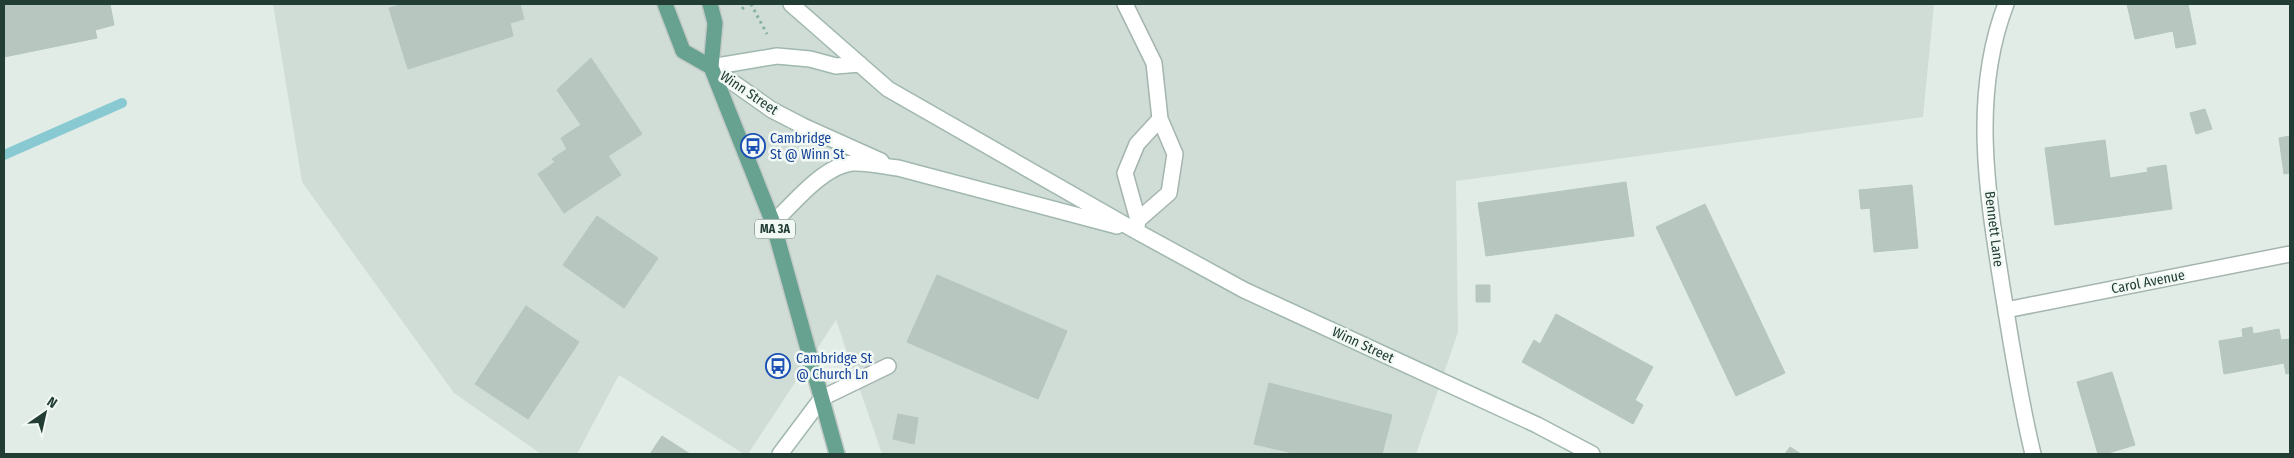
<svg xmlns="http://www.w3.org/2000/svg" width="2294" height="458" font-family="'Fira Sans Condensed',sans-serif">
<style>
.built{fill:#d0dcd6}
.lines{fill:none;stroke-linecap:round;stroke-linejoin:round}
.stream{stroke:#89cad2;stroke-width:10}
.building{fill:#b7c7c0;stroke:#b4c6bd}
.lane-casing{stroke:#a4b4ae;stroke-width:18}
.street-casing{stroke:#a4b4ae;stroke-width:18}
.secondary-casing{stroke:#a0b8ae;stroke-width:18}
.primary-casing{stroke:#c1c9c6;stroke-width:18}
.path{stroke:#82b09f;stroke-width:3;stroke-dasharray:2.5 4;stroke-linecap:butt}
.lane{stroke:#fff;stroke-width:15}
.street{stroke:#fff;stroke-width:15}
.secondary{stroke:#fff;stroke-width:15}
.primary{stroke:#66a28f;stroke-width:15}
.labels{text-anchor:middle;dominant-baseline:central;stroke-width:5;stroke-linejoin:round;paint-order:stroke}
.shield{fill:#f2f9f5;stroke:#60756e;stroke-width:1}
.shield-label{font-size:12px;font-weight:bold;fill:#213d34}
.street-label{font-size:14px;fill:#213d34;stroke:#f2f9f5}
.transit-label{font-size:14px;fill:#164399;stroke:#f2f9f5;text-anchor:start}
</style>
<rect width="100%" height="100%" fill="#e2ece7"/>
<path class="built" d="M 273,4 L 1934,4 L 1923,117 L 1456,181 L 1458,332 L 1416,454 L 882,454 L 836,320 L 748,454 L 744,454 L 619,375 L 577,454 L 541,454 L 454,393 L 302,182 Z"/>
<g class="lines">
<path class="stream" d="M 4,155 L 122,103"/>
</g>
<path class="building" d="M 4,4 L 110,4 L 114,25 L 95,30 L 97,38 L 4,57 Z
M 404,4 L 520,4 L 524,19 L 510,23 L 513,36 L 408,69 L 389,8 Z
M 2127,4 L 2188,4 L 2196,44 L 2176,48 L 2173,31 L 2135,39 Z
M 591,58 L 642,134 L 608,156 L 621,175 L 564,213 L 538,174 L 555,162 L 552,159 L 567,149 L 561,138 L 581,125 L 557,90 Z
M 2205,109 L 2212,129 L 2196,134 L 2190,113 Z
M 2290,136 L 2290,173 L 2284,174 L 2279,138 Z
M 2105,140 L 2110,178 L 2148,172 L 2147,168 L 2166,165 L 2172,209 L 2055,225 L 2045,148 Z
M 1626,182 L 1634,236 L 1486,256 L 1478,203 Z
M 1912,185 L 1918,248 L 1874,252 L 1870,208 L 1861,209 L 1859,190 Z
M 1705,204 L 1785,373 L 1736,396 L 1656,227 Z
M 597,216 L 658,258 L 624,308 L 563,265 Z
M 937,275 L 1067,331 L 1038,399 L 907,342 Z
M 1476,285 L 1490,285 L 1490,302 L 1476,302 Z
M 526,306 L 579,342 L 528,419 L 475,384 Z
M 1556,314 L 1653,367 L 1635,400 L 1643,405 L 1633,424 L 1522,362 L 1534,340 L 1540,344 Z
M 2252,327 L 2253,334 L 2279,329 L 2281,340 L 2290,339 L 2290,373 L 2286,374 L 2284,363 L 2224,374 L 2219,341 L 2243,337 L 2242,329 Z
M 2112,372 L 2135,445 L 2105,454 L 2098,454 L 2077,382 Z
M 1269,383 L 1392,415 L 1382,454 L 1297,454 L 1254,444 Z
M 898,414 L 918,418 L 914,444 L 893,439 Z
M 662,436 L 690,454 L 650,454 Z
M 1790,447 L 1801,454 L 1785,454 Z"/>
<g class="lines">
<defs>
<path id="lane" d="M 1125,4 L 1154,63 L 1160,119 L 1175,154 L 1169,193 L 1138,220
M 1137,227 L 1138,220 L 1125,173 L 1137,144 L 1160,119
M 822,398 L 888,366"/>
<path id="street" d="M 2006,4 C 1970,97 1988,198 2003,293 C 2012,347 2020,401 2033,454
M 2006,310 L 2290,254"/>
<path id="secondary" d="M 791,4 L 888,89 L 1136,231 L 1244,290 L 1537,425 L 1592,454
M 711,67 L 772,110 L 803,126 L 881,161
M 711,67 L 777,56 L 810,59 L 836,66 L 860,64
M 773,223 C 793,204 823,166 852,163 C 867,162 883,166 898,168 L 1117,226
M 780,454 L 822,398"/>
<path id="primary" d="M 665,4 L 683,51 L 711,67
M 710,4 L 715,23 L 711,67 L 773,223 L 837,454"/>
</defs>
<use href="#lane" class="lane-casing"/>
<use href="#street" class="street-casing"/>
<use href="#secondary" class="secondary-casing"/>
<use href="#primary" class="primary-casing"/>
<path class="path" d="M 751,4 L 767,34
M 742,9 L 747,4"/>
<use href="#lane" class="lane"/>
<use href="#street" class="street"/>
<use href="#secondary" class="secondary"/>
<use href="#primary" class="primary"/>
</g>
<defs>
<symbol id="bus-ring" viewBox="-11 -11 22 22"><circle r="9.5" fill="#f2f9f5" stroke="#1a4fb4" stroke-width="1.5"/><path d="M-5-6H5V4H4V6H2V4H-2V6H-4V4H-5ZM-3.5-4V0h7V-4ZM-3.5 1.2v1.5H-2V1.2ZM2 1.2v1.5H3.5V1.2Z" fill="#1a4fb4"/></symbol>
</defs>
<g fill-rule="evenodd">
<use href="#bus-ring" x="739" y="132" width="28" height="28"/>
<use href="#bus-ring" x="764" y="352" width="28" height="28"/>
</g>
<g class="labels">
<rect class="shield" x="755" y="219.5" width="40" height="19" rx="4"/>
<g class="shield-label">
<text x="775" y="229">MA 3A</text>
</g>
<g class="street-label">
<text transform="translate(749 93) rotate(34)">Winn Street</text>
<text transform="translate(1994 229) rotate(83)">Bennett Lane</text>
<text transform="translate(2148 282) rotate(-11)">Carol Avenue</text>
<text transform="translate(1363 345) rotate(25)">Winn Street</text>
</g>
<g class="transit-label">
<text x="770" y="138">Cambridge<tspan x="770" dy="16">St @ Winn St</tspan></text>
<text x="796" y="358">Cambridge St<tspan x="796" dy="16">@ Church Ln</tspan></text>
</g>
</g>
<rect width="2294" height="458" fill="none" stroke="#213d34" stroke-width="10"/>
<g transform="translate(45 413) rotate(34)" stroke="#f2f9f5" stroke-width="4" paint-order="stroke">
<path d="M0-4L9 19L0 12L-9 19Z" fill="#213d34"/>
<text y="-8" font-size="14" font-weight="bold" text-anchor="middle" fill="#213d34">N</text>
</g>
</svg>
